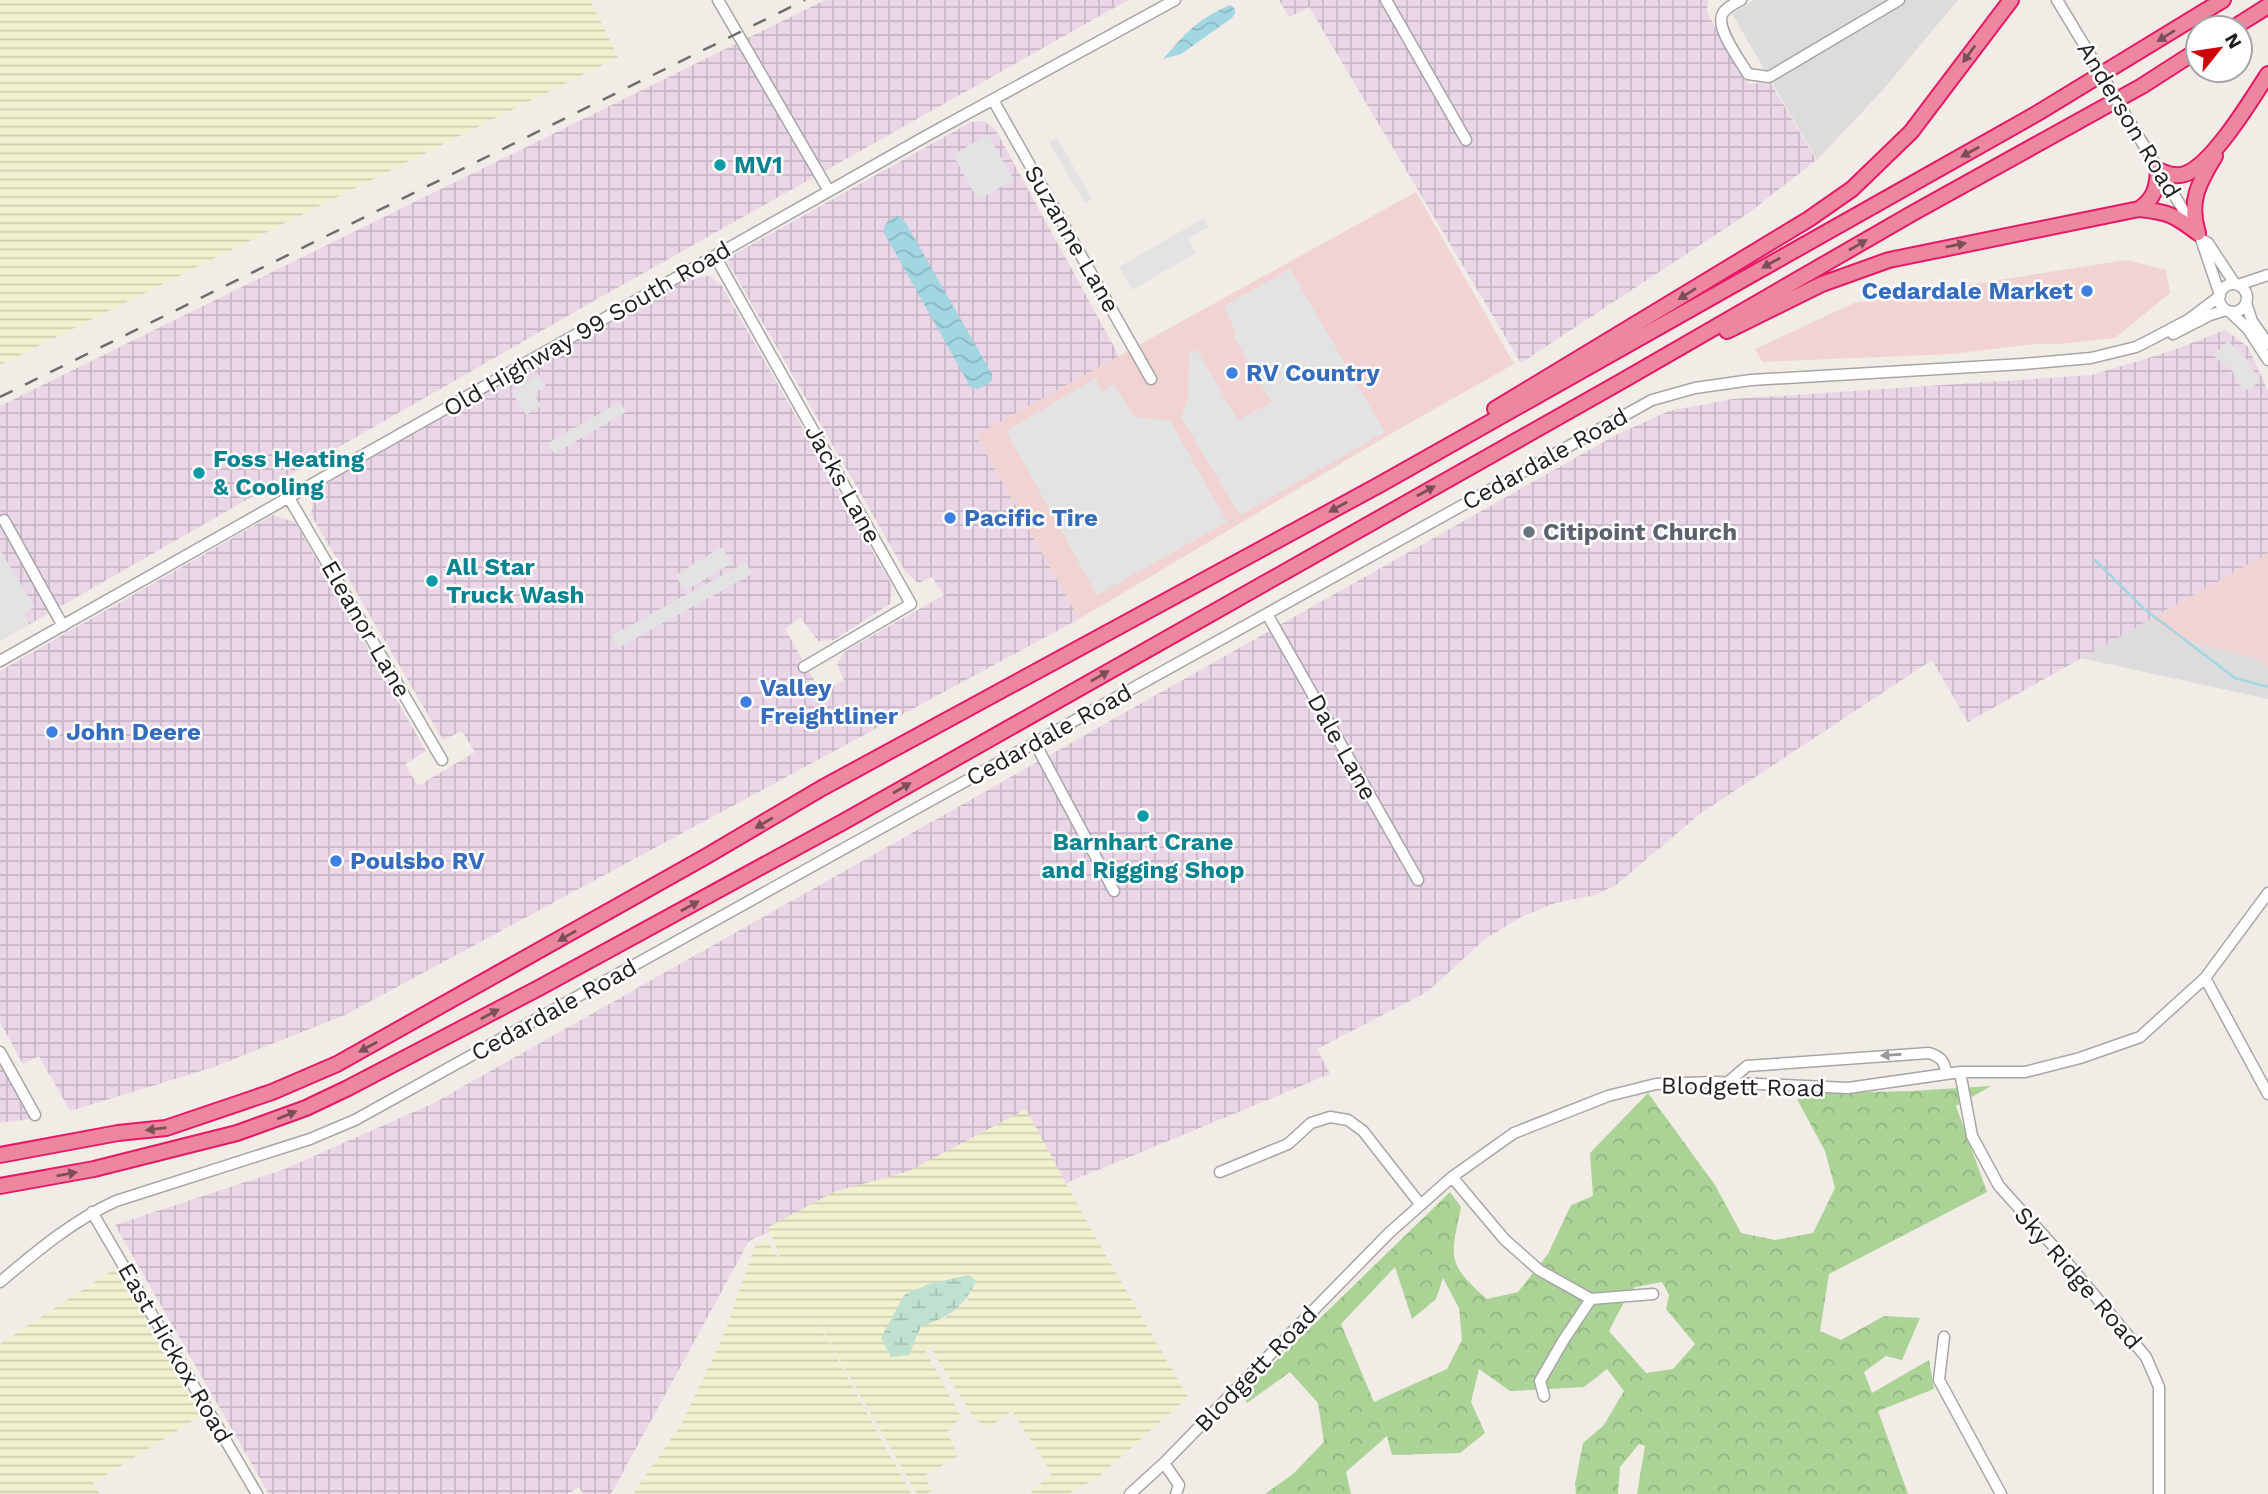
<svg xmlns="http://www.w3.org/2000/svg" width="2268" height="1494" font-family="'Work Sans',sans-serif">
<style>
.residential{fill:#dddcdc}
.commercial{fill:#f2d3d3}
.industrial{fill:url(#industrial-grid)}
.farmland{fill:url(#farmland-rules);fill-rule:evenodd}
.forest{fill:url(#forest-crowns);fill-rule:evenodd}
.wetland{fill:url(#wetland-marsh)}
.parking{fill:#e3e3e3}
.water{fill:url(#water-waves)}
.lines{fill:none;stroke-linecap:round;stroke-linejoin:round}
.stream{stroke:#a2d6e1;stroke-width:2.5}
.minor-casing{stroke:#a6a6a6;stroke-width:13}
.highway-casing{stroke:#e81869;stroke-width:18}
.minor{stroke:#fff;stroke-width:10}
.highway{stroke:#ed879f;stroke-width:14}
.rail{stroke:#6d6d6d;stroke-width:2.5;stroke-dasharray:14 14;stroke-linecap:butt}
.minor-bridge-casing{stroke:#a6a6a6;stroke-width:13;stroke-linecap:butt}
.minor-bridge{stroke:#fff;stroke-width:10}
.oneway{fill:#7c4e59}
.oneway2{fill:#9a9a9a}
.culture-dot{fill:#0f9aa8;stroke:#fff;stroke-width:2.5}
.shop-dot{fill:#3f7fe0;stroke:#fff;stroke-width:2.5}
.worship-dot{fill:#6b7280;stroke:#fff;stroke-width:2.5}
.labels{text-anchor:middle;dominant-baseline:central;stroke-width:5;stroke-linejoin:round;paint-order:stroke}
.street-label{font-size:24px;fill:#1f1f1f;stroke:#fff}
.culture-label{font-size:24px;font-weight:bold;fill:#0d838f;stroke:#fff;text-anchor:start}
.shop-label{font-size:24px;font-weight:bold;fill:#366cbe;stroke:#fff;text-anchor:start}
.worship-label{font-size:24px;font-weight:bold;fill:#5b616d;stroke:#fff;text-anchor:start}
</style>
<defs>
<pattern id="industrial-grid" width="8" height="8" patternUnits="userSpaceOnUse" patternTransform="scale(1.75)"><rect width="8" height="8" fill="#ead6e7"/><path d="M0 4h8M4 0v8" fill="none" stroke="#c8b7c6"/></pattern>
<pattern id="farmland-rules" width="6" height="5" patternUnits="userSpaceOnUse" patternTransform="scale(1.75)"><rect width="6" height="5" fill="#f0f1cf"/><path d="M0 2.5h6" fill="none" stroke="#cdceb1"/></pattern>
<pattern id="forest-crowns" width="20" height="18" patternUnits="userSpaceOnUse" patternTransform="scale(1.75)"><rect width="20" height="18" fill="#abd396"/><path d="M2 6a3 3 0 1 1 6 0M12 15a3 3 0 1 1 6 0" fill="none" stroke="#93b581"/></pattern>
<pattern id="wetland-marsh" width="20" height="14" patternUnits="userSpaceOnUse" patternTransform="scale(1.75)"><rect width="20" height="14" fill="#c0e0d0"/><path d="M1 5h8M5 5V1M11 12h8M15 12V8" fill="none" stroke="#a5c0b2"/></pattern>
<pattern id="water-waves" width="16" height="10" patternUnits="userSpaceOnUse" patternTransform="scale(1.75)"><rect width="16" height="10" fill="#a2d6e1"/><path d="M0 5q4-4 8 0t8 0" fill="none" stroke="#8bb7c1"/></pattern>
</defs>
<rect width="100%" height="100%" fill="#f1ece5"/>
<path class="residential" d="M 1754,0 L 1958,0 L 1881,92 L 1817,160 L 1732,14 Z
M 2151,619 L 2180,639 L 2256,658 L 2268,669 L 2268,699 L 2081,658 Z"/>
<path class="commercial" d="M 1416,192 L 1514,364 L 1392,433 L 1079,619 L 976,435 Z
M 2126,260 L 2166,270 L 2170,293 L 2115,338 L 2061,344 L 2034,344 L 1952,354 L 1762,362 L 1755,349 L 1854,303 Z
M 2268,553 L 2268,669 L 2256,658 L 2180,639 L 2151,619 Z"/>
<path class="industrial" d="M 825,0 L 1128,0 L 599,298 L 0,641 L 0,406 Z
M 1279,0 L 1708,0 L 1707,12 L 1735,65 L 1749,84 L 1770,82 L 1816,160 L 1750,212 L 1521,363 L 1309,7 L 1289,17 Z
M 983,121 L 995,129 L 1119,356 L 976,435 L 1079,619 L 345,1015 L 214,1067 L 70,1111 L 39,1056 L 23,1064 L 0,1022 L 0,671 L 273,515 L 295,522 L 426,751 L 405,764 L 418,786 L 475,752 L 462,731 L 443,740 L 311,515 L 313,500 L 321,487 L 688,278 L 710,276 L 722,286 L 892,586 L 890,604 L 834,640 L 818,641 L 800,617 L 785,629 L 821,692 L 844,680 L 837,664 L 844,652 L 944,595 L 932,577 L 918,583 L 905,571 L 726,259 L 971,122 Z
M 2225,330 L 2248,347 L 2268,391 L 2268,553 L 1968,722 L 1932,660 L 1701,813 L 1616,885 L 1595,895 L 1555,903 L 1521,917 L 1485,939 L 1427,992 L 1317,1049 L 1330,1074 L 1064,1184 L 835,1202 L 749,1241 L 611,1494 L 583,1494 L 579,1487 L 567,1494 L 269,1494 L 115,1225 L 285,1169 L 434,1103 L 1616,435 L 1669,411 L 1733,399 L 2092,375 L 2171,351 Z
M 0,1065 L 30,1119 L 0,1123 Z"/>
<path class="farmland" d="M 0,0 L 590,0 L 618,57 L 0,365 Z
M 1026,1109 L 1094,1235 L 1188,1397 L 1097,1478 L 1067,1494 L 1033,1494 L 1031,1491 L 1052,1474 L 1012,1411 L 989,1427 L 975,1420 L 930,1347 L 925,1350 L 961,1417 L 947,1432 L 958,1456 L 924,1476 L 932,1491 L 926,1494 L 917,1494 L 809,1306 L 911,1494 L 633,1494 L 682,1423 L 725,1332 L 755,1246 L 767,1240 L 777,1256 L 781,1258 L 768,1227 L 834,1192 L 909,1171 ZM 976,1281 L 968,1300 L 945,1318 L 921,1326 L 909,1355 L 929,1284 Z
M 116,1268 L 202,1415 L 93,1483 L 100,1494 L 0,1494 L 0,1344 Z"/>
<path class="forest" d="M 1991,1086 L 1956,1106 L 1987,1192 L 1829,1274 L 1820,1331 L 1841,1340 L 1884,1316 L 1920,1318 L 1902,1360 L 1886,1356 L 1864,1372 L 1872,1393 L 1929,1360 L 1934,1389 L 1878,1411 L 1908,1494 L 1637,1494 L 1645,1446 L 1639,1444 L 1620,1467 L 1618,1494 L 1576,1494 L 1575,1484 L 1583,1443 L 1604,1425 L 1624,1391 L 1607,1369 L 1584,1387 L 1510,1391 L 1479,1369 L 1471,1402 L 1485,1433 L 1460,1453 L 1392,1455 L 1387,1436 L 1346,1472 L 1351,1494 L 1265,1494 L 1293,1474 L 1324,1442 L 1318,1403 L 1290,1372 L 1247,1403 L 1242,1394 L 1450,1192 L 1461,1207 C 1451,1258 1445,1262 1487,1299 L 1518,1292 L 1548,1254 L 1571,1205 L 1593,1196 L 1590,1153 L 1648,1093 L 1715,1185 L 1741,1233 L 1775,1240 L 1813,1233 L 1835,1188 L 1825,1151 L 1797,1099 L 1821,1093 L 1912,1091 ZM 1395,1267 L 1412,1319 L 1436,1299 L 1443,1278 L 1459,1308 L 1462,1340 L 1447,1369 L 1374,1402 L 1341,1324 ZM 1662,1282 L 1669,1295 L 1666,1309 L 1695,1344 L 1673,1369 L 1646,1373 L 1609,1331 L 1624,1302 L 1635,1287 Z"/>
<path class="wetland" d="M 969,1275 L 976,1281 C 965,1307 948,1318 921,1326 L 909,1355 L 891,1357 L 881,1338 L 904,1295 L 929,1284 Z"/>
<path class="parking" d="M 988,134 L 1014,180 L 978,200 L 953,155 Z
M 1057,138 L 1092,199 L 1085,204 L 1049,142 Z
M 1204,218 L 1208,227 L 1188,239 L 1196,253 L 1132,290 L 1119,267 Z
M 1290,269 L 1385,432 L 1240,515 L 1181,417 L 1188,399 L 1189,354 L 1196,349 L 1238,420 L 1272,402 L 1233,335 L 1236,333 L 1224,306 Z
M 2228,341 L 2247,359 L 2260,382 L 2243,392 L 2232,371 L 2213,355 Z
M 538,374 L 546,386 L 534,394 L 541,406 L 526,415 L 511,391 Z
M 1096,378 L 1102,392 L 1114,384 L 1133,416 L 1170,421 L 1227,522 L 1097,595 L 1006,431 Z
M 620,402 L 626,412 L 554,454 L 548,443 Z
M 722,547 L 732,563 L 685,591 L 675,575 Z
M 0,550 L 35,607 L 23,614 L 29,624 L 0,641 Z
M 746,562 L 752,574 L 618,648 L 611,636 Z"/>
<path class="water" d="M 1230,5 L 1235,9 L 1235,13 L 1232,18 L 1181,54 L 1163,59 C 1187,32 1196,20 1230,5 Z
M 897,215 L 904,220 L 992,374 L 992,381 L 978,389 L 971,388 L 883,231 L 886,223 Z"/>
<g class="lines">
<path class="stream" d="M 2095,560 L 2143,608 L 2235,678 L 2268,687"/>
<defs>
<path id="minor" d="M 718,0 L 829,191
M 1386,0 L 1466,140
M 1741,0 C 1735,3 1727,7 1723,13 C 1714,27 1740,60 1748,74 L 1769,77 L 1899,0
M 2057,0 L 2086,48
M 993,100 L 1151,379
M 2129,121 L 2201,239 L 2208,243 L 2235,284
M 2201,239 L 2220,295
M 715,256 L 911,604 L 804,667
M2219 298a14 14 0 1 1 28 0a14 14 0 1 1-28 0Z
M 2238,285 L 2268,275
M 2246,303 L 2252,321 L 2268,344
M 2229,311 L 2248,329 L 2268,360
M 2173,334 L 2210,315 L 2226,310
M 289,498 L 442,760
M 4,520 L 63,626
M 1267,614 L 1418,880
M 0,661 L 928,135 L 1175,0
M 1035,743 L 1114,891
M 2205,978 L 2268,1094
M 0,1052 L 35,1115
M 1960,1072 L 1972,1136 L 1999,1186 L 2055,1248 L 2146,1357 L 2159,1387 L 2159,1494
M 1727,1083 L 1747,1066 L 1929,1053 C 1941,1057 1945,1061 1946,1074
M 1220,1172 L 1288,1144 L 1311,1123 L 1330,1117 L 1348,1120 L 1363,1131 L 1420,1204
M 1452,1177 L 1505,1240 L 1539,1270 L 1591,1299 L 1653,1294
M 92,1212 L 257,1494
M 0,1282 C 37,1251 72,1221 116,1201 L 310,1139 L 355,1120 L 1652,400 L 1695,388 L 1751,380 L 2023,364 L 2091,358 L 2136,347 L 2146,342 L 2188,320 L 2220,296
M 1944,1337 L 1939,1380 L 2001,1494
M 1544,1396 L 1540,1381 L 1563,1341 L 1591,1299
M 1164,1463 L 1179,1485 L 1176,1494
M 1130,1494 L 1164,1463 L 1389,1233 L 1452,1177 L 1514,1133 L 1608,1096 L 1656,1084 L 1716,1082 L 1848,1088 L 1960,1072 L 2025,1072 L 2080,1058 L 2140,1037 L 2205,978 L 2268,893"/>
<path id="highway" d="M 2233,28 L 2268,6
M 2139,209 C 2169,212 2174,215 2198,233
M 2198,233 C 2188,202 2199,182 2215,156
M 1727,331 L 1822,284 L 1889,260 L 2139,209 C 2154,199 2157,188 2158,170 C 2167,174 2175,177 2185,174 C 2212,165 2252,99 2268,74
M 1495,409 L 1809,219 L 1852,189 L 1911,132 L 2011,0
M 0,1155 L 118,1133 L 166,1128 L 272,1092 L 337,1064 L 705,857 L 822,788 L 1379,485 L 2036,114 L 2223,0
M 0,1186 L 94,1169 L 237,1133 L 306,1108 L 348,1088 L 537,989 L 843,822 L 1622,381 L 1913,213 L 2142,86 L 2198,50"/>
</defs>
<use href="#minor" class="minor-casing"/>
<use href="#highway" class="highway-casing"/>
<use href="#minor" class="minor"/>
<use href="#highway" class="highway"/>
<path class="rail" d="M 0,397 L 805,0"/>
<defs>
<path id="minor-bridge" d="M 2086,48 L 2129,121"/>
</defs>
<use href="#minor-bridge" class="minor-bridge-casing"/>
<use href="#minor-bridge" class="minor-bridge"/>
</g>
<defs><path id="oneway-solid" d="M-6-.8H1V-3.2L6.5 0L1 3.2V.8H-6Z" transform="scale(1.75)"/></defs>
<g class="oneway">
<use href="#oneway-solid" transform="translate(2166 36) rotate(148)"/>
<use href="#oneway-solid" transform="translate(1969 54) rotate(126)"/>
<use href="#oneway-solid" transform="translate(1970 152) rotate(151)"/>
<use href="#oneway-solid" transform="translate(1858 245) rotate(-30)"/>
<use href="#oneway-solid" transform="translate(1956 245) rotate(-11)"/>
<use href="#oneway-solid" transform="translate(1771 263) rotate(151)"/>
<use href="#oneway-solid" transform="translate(1687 294) rotate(148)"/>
<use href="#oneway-solid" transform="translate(1426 491) rotate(-29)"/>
<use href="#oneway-solid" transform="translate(1338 507) rotate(151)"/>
<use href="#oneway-solid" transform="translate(1100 676) rotate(-30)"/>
<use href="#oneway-solid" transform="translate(902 788) rotate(-30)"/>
<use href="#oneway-solid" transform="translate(764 823) rotate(149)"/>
<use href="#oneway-solid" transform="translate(690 906) rotate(-29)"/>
<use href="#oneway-solid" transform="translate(567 936) rotate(150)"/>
<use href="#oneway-solid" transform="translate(490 1014) rotate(-28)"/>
<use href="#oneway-solid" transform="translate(368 1047) rotate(151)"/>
<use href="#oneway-solid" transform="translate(287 1115) rotate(-22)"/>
<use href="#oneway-solid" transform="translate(156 1129) rotate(173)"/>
<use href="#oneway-solid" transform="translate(67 1174) rotate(-10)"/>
</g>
<use class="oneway2" href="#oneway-solid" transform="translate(1891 1055) rotate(176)"/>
<g class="culture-dot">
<circle cx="720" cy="165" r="7"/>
<circle cx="199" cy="473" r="7"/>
<circle cx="432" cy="581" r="7"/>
<circle cx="1143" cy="816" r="7"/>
</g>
<g class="shop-dot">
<circle cx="2087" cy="291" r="7"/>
<circle cx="1232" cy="373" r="7"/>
<circle cx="950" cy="518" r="7"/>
<circle cx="746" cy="702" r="7"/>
<circle cx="52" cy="732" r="7"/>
<circle cx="336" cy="861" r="7"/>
</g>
<circle class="worship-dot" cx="1529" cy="532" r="7"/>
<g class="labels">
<g class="street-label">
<text transform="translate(2129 120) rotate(59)">Anderson Road</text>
<text transform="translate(1072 239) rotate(60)">Suzanne Lane</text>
<text transform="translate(587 329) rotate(-30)">Old Highway 99 South Road</text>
<text transform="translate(1545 459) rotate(-29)">Cedardale Road</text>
<text transform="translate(843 484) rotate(61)">Jacks Lane</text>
<text transform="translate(366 629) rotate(60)">Eleanor Lane</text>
<text transform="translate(1049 735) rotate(-29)">Cedardale Road</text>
<text transform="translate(1342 747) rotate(61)">Dale Lane</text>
<text transform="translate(554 1010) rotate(-29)">Cedardale Road</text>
<text transform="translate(1743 1087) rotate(1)">Blodgett Road</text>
<text transform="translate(2078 1278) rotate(49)">Sky Ridge Road</text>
<text transform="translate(175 1353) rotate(60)">East Hickox Road</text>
<text transform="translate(1256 1369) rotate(-46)">Blodgett Road</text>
</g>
<g class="culture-label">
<text x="734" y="165">MV1</text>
<text x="213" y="459">Foss Heating<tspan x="213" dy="28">&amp; Cooling</tspan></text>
<text x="446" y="567">All Star<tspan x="446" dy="28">Truck Wash</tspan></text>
<text x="1143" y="842" text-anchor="middle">Barnhart Crane<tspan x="1143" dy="28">and Rigging Shop</tspan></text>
</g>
<g class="shop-label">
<text x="2073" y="291" text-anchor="end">Cedardale Market</text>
<text x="1246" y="373">RV Country</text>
<text x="964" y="518">Pacific Tire</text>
<text x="760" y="688">Valley<tspan x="760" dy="28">Freightliner</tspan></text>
<text x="66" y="732">John Deere</text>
<text x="350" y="861">Poulsbo RV</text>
</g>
<g class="worship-label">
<text x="1543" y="532">Citipoint Church</text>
</g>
</g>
<g transform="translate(2219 49) rotate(60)"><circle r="33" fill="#ffffff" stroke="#a5a5a5" stroke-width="2"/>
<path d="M0-5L12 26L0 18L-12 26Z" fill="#ce000a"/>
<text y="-10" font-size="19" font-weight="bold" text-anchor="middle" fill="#1f1f1f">N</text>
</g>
</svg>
